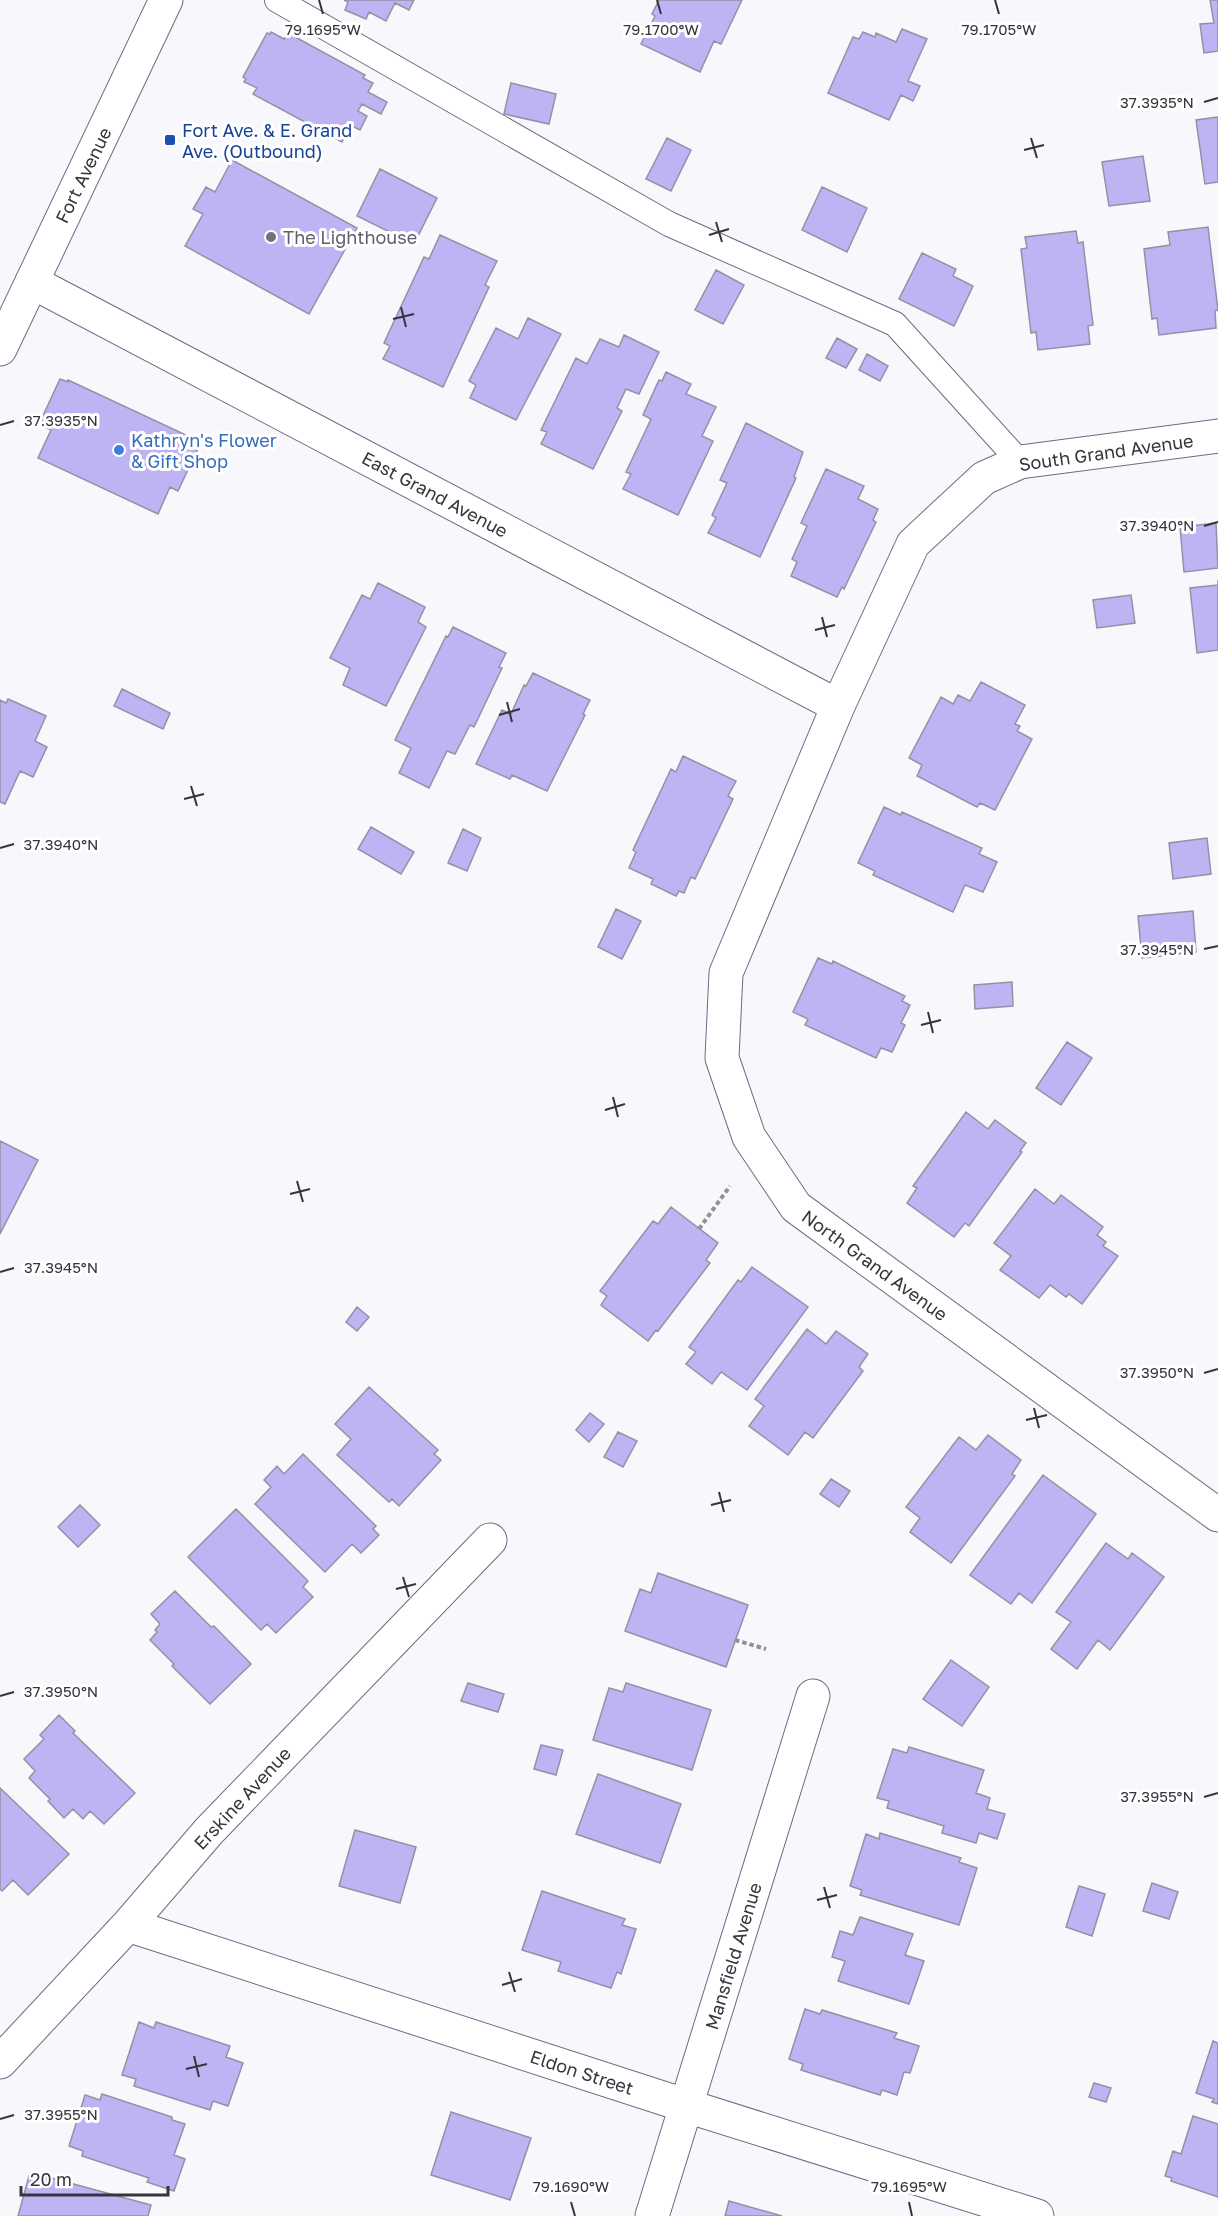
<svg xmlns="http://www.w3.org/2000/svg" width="1218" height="2216" font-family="'Golos Text',sans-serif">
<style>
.building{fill:#beb4f3;stroke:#9391a6;stroke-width:1.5}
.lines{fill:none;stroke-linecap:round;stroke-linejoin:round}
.lane-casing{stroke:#6e6c80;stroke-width:26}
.street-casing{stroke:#6e6c80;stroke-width:35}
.primary-casing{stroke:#6e6c80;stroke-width:35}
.path{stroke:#929198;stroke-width:4;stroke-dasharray:4.5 3;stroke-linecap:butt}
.lane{stroke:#fff;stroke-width:24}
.street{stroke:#fff;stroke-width:33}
.primary{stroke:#fff;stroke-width:33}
.ticks{fill:none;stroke:#36343d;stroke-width:2}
.transit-dot{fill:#1a4fb4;stroke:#fff;stroke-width:2}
.worship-dot{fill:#6b7280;stroke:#fff;stroke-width:2}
.shop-dot{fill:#3f7fe0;stroke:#fff;stroke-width:2}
.labels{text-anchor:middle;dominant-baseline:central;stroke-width:6;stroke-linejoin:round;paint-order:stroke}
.transit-label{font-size:18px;fill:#164399;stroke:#fff;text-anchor:start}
.street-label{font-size:18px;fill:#36343d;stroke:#fff}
.worship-label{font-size:18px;fill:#5b616d;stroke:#fff;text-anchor:start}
.shop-label{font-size:18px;fill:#366cbe;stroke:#fff;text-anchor:start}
.ticks-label{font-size:15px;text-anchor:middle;fill:#36343d;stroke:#fff;stroke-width:6;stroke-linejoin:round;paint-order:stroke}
</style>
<rect width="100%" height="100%" fill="#f7f7fc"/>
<path class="building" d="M 344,0 L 414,0 L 409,10 L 395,3 L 386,21 L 369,12 L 366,19 L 345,10 L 348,2 Z
M 659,0 L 742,0 L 721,44 L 714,41 L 700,72 L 641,44 L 655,16 L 652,14 Z
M 1210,0 L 1218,0 L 1218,51 L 1204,53 L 1200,24 L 1214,23 Z
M 902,29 L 927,39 L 908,81 L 920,86 L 913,101 L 901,95 L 889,120 L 828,93 L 853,37 L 859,39 L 863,32 L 875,37 L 876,33 L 896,42 Z
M 271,32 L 284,39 L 288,33 L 365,75 L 363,78 L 373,83 L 368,92 L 387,102 L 381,114 L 362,104 L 358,111 L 367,116 L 360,130 L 350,125 L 342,142 L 253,94 L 257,88 L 244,82 L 246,79 L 243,77 L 267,33 L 270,34 Z
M 511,83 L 556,94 L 549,124 L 504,114 Z
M 1218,117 L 1218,182 L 1205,184 L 1196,120 Z
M 667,138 L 691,150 L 671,191 L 646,179 Z
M 1143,156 L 1150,201 L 1109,206 L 1102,162 Z
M 232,160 L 357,228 L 309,314 L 185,246 L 203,214 L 193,209 L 206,187 L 215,192 Z
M 380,169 L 437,198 L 414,244 L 357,216 Z
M 822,187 L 867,208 L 847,252 L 802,230 Z
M 1208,227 L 1218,310 L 1215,311 L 1216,328 L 1159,335 L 1157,318 L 1152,319 L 1144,249 L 1170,245 L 1168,232 Z
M 1076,231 L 1078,243 L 1083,242 L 1093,325 L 1088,326 L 1090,344 L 1038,350 L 1036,332 L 1031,333 L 1021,249 L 1027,248 L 1025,237 Z
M 440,235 L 497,261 L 485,285 L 489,287 L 443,387 L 383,359 L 390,346 L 384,343 L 424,257 L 429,259 Z
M 922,253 L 956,269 L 953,276 L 973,286 L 954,326 L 899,299 Z
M 716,270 L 744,285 L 723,324 L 695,310 Z
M 528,318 L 561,334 L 516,420 L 470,398 L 476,385 L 469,381 L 496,328 L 518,339 Z
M 624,335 L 659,352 L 639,394 L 626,389 L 617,408 L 622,411 L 593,469 L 541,444 L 547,432 L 541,430 L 576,358 L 587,364 L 600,339 L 619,347 Z
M 837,338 L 857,349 L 846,368 L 826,358 Z
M 867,354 L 888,366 L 880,381 L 859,370 Z
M 666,372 L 691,384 L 686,394 L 716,407 L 702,436 L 713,441 L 678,515 L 623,489 L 631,474 L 626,472 L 651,419 L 643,415 L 659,380 L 662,381 Z
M 60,379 L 68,382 L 68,380 L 201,442 L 178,491 L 170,487 L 158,514 L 38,458 L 51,430 L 47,428 L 48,424 L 41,420 Z
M 746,423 L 803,452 L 794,477 L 796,478 L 760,557 L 708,533 L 716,518 L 712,515 L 727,483 L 720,480 Z
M 826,469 L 864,486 L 858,499 L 878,509 L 873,520 L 876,522 L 844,589 L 842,587 L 837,597 L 791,576 L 797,562 L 792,559 L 807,526 L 801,523 Z
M 1216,523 L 1218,568 L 1184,572 L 1180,527 Z
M 1218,580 L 1218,650 L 1197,653 L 1190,588 L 1218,585 Z
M 378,583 L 425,607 L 418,622 L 426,627 L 386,706 L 343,685 L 350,668 L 330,658 L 362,595 L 370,599 Z
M 1131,595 L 1135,623 L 1097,628 L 1093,600 Z
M 453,627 L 506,653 L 499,667 L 502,668 L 474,727 L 470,725 L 455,754 L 447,751 L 429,788 L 399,773 L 411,748 L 395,740 L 446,636 L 448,637 Z
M 533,673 L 590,700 L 583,714 L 585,715 L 547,791 L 512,775 L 510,779 L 476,764 L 502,710 L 511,714 L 524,685 L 526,686 Z
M 981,682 L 1025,705 L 1015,724 L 1020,726 L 1017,731 L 1032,739 L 995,810 L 980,803 L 977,807 L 917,776 L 922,765 L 909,758 L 941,697 L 953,704 L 958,695 L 970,701 Z
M 122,689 L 170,713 L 163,729 L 114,706 Z
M 8,699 L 46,716 L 35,741 L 47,747 L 33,777 L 20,771 L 5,804 L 0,802 L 0,700 L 6,703 Z
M 683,756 L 736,781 L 728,796 L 733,799 L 695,879 L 691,877 L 684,893 L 679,891 L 676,896 L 651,884 L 653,879 L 629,868 L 636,852 L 633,850 L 671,769 L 676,772 Z
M 884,807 L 901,815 L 902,812 L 982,848 L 979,854 L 997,862 L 983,892 L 965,885 L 953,912 L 873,875 L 875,871 L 858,863 Z
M 371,827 L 414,852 L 401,874 L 358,849 Z
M 463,829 L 481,838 L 467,871 L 448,863 Z
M 1207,838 L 1211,874 L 1173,879 L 1169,843 Z
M 616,909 L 641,921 L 622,959 L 598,947 Z
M 1193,911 L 1196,952 L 1142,958 L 1138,916 Z
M 818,958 L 832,964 L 833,961 L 905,996 L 902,1001 L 910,1005 L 901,1023 L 905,1025 L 892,1052 L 881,1048 L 876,1058 L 805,1025 L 808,1019 L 793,1012 Z
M 1012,982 L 1013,1006 L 975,1009 L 974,985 Z
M 1067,1042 L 1092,1058 L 1061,1105 L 1036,1088 Z
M 966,1112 L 988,1129 L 995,1120 L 1026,1143 L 1020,1151 L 1022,1152 L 969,1226 L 965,1223 L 954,1237 L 907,1203 L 917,1188 L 913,1186 Z
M 0,1141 L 38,1160 L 0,1234 Z
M 1035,1189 L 1054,1204 L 1061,1195 L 1103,1227 L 1097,1235 L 1106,1242 L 1103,1246 L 1118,1256 L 1082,1304 L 1069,1294 L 1066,1297 L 1050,1285 L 1039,1298 L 1000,1270 L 1011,1256 L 994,1243 Z
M 671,1207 L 718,1243 L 706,1260 L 710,1263 L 658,1331 L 656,1330 L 648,1341 L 601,1305 L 607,1296 L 600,1291 L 653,1221 L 658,1224 Z
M 752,1267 L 808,1307 L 747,1390 L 721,1372 L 712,1384 L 686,1364 L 696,1352 L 689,1347 L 738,1280 L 741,1282 Z
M 357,1307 L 369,1317 L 357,1331 L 346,1322 Z
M 807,1329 L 826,1344 L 836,1331 L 868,1354 L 859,1367 L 863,1371 L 813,1438 L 805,1432 L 788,1455 L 749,1426 L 764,1406 L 755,1399 Z
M 369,1387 L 438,1450 L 434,1454 L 441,1460 L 399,1506 L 392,1499 L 389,1502 L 337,1455 L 351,1439 L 335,1424 Z
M 590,1413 L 604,1424 L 589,1442 L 576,1430 Z
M 618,1432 L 637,1441 L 623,1467 L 604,1457 Z
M 988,1435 L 1021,1460 L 1012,1474 L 1015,1476 L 951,1563 L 910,1532 L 920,1518 L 906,1507 L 959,1437 L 976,1450 Z
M 303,1454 L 376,1526 L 373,1529 L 379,1535 L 361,1553 L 352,1544 L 325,1572 L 255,1504 L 271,1487 L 264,1480 L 277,1466 L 284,1474 Z
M 1043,1475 L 1096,1514 L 1032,1603 L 1019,1593 L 1011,1604 L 970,1575 Z
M 831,1479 L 850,1491 L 839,1507 L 820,1494 Z
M 80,1505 L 100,1525 L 78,1547 L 58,1527 Z
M 236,1509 L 308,1581 L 303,1587 L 313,1597 L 276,1633 L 267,1624 L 261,1630 L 188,1557 Z
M 1106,1543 L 1128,1559 L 1132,1553 L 1164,1577 L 1110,1650 L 1098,1640 L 1077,1669 L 1051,1649 L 1071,1622 L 1056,1612 Z
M 658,1573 L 748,1605 L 726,1667 L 625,1631 L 640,1589 L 651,1593 Z
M 175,1591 L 211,1627 L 214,1626 L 251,1664 L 210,1704 L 172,1666 L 174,1664 L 150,1640 L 157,1632 L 155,1630 L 160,1624 L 151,1614 Z
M 951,1660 L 989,1687 L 962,1726 L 923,1699 Z
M 468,1683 L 504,1694 L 498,1712 L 461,1701 Z
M 626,1683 L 711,1710 L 692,1770 L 593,1740 L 609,1688 L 623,1692 Z
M 59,1715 L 75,1731 L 73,1733 L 135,1793 L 104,1824 L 90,1811 L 83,1819 L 73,1809 L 64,1818 L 48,1801 L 50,1799 L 29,1778 L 35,1771 L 24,1759 L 44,1739 L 40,1735 Z
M 541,1745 L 563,1750 L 556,1775 L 534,1769 Z
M 909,1747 L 984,1770 L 976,1793 L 990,1798 L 987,1809 L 1005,1814 L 997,1839 L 979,1833 L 976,1843 L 942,1833 L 944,1826 L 887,1808 L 889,1801 L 877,1798 L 893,1749 L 907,1753 Z
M 598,1774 L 681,1804 L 660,1863 L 576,1834 Z
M 0,1788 L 69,1854 L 28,1895 L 13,1880 L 2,1891 L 0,1889 Z
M 355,1830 L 416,1847 L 400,1903 L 339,1886 Z
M 880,1833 L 961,1858 L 959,1862 L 977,1868 L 959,1925 L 860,1895 L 862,1890 L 850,1886 L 866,1834 L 879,1839 Z
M 1152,1883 L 1178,1892 L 1169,1919 L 1143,1911 Z
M 1079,1886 L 1105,1894 L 1092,1936 L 1066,1927 Z
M 542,1891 L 625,1919 L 622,1925 L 636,1929 L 621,1974 L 617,1972 L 611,1988 L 558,1971 L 561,1962 L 522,1950 Z
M 860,1917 L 913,1934 L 905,1955 L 924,1961 L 909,2004 L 838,1981 L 845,1961 L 832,1957 L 840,1931 L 853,1935 Z
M 805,2009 L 820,2014 L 822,2010 L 897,2033 L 894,2038 L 919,2046 L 910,2073 L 904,2072 L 897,2095 L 882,2090 L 880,2095 L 801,2070 L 803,2064 L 789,2059 Z
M 139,2022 L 154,2028 L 156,2022 L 230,2046 L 226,2057 L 243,2063 L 228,2106 L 213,2101 L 210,2110 L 134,2086 L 136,2079 L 122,2075 Z
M 1213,2041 L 1218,2043 L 1218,2104 L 1212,2102 L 1214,2099 L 1196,2093 Z
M 1094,2083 L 1111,2088 L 1106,2102 L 1089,2097 Z
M 102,2094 L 172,2117 L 172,2120 L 185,2124 L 174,2155 L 185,2159 L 174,2191 L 147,2182 L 149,2178 L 82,2156 L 83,2151 L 69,2146 L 85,2095 L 100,2100 Z
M 451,2112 L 531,2138 L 510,2200 L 431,2175 Z
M 1193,2116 L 1218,2124 L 1218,2197 L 1171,2181 L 1172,2178 L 1165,2176 L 1173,2151 L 1181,2154 Z
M 29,2176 L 43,2180 L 44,2176 L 151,2205 L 148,2216 L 18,2216 Z
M 729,2201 L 782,2216 L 725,2216 Z"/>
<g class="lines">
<defs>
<path id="lane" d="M 277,0 L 669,224 L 895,324 L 1020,462"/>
<path id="street" d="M 32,282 L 838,706
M 1218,436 L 1020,462 L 984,478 L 913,544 L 838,706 L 726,973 L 722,1058 L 749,1137 L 796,1207 L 1218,1515
M 128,1925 L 687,2106 L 1037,2216
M 0,2062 L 128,1925 L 209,1831 L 490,1540
M 652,2216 L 813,1696"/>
<path id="primary" d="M 0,349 L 166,0"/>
</defs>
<use href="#lane" class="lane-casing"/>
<use href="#street" class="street-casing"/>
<use href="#primary" class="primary-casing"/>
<path class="path" d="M 699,1229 L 730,1186
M 735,1640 L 766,1649"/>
<use href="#lane" class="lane"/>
<use href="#street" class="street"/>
<use href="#primary" class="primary"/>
</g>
<path class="ticks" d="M 319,0 L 323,14M 657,0 L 661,14M 995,0 L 999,14M 1204,102 L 1218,98M 1031,138 L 1037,158M 1024,150 L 1044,145M 716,222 L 722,242M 709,235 L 729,229M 401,307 L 406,327M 393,319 L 414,314M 0,425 L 14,421M 1204,526 L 1218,522M 822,617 L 827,637M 815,630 L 835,625M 507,702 L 512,722M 499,715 L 520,709M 191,786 L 197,806M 184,799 L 204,794M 0,848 L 14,844M 1204,949 L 1218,946M 928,1012 L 933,1033M 921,1025 L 941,1020M 613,1097 L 618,1117M 605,1110 L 625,1104M 297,1181 L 303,1202M 290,1194 L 310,1189M 0,1272 L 14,1268M 1204,1373 L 1218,1369M 1034,1408 L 1039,1428M 1026,1420 L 1047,1415M 719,1492 L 724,1512M 711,1505 L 731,1500M 403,1577 L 409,1597M 396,1589 L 416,1584M 0,1696 L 14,1692M 1204,1797 L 1218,1793M 824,1887 L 830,1908M 817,1900 L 837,1895M 509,1972 L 515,1992M 502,1985 L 522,1979M 194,2056 L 199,2077M 186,2069 L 207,2064M 0,2119 L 14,2115M 571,2202 L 575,2216M 909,2202 L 912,2216"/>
<rect class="transit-dot" x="164" y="134" width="12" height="12" rx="3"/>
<circle class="worship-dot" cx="271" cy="237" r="6"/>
<circle class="shop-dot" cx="119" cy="450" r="6"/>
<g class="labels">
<g class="transit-label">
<text x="182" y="130">Fort Ave. &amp; E. Grand<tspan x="182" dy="21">Ave. (Outbound)</tspan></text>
</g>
<g class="street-label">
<text transform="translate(83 175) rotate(-64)">Fort Avenue</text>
<text transform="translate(1106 452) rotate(-8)">South Grand Avenue</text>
<text transform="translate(435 494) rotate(28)">East Grand Avenue</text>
<text transform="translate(875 1265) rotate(36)">North Grand Avenue</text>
<text transform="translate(242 1798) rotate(-47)">Erskine Avenue</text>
<text transform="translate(733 1956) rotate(-73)">Mansfield Avenue</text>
<text transform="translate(582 2072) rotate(18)">Eldon Street</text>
</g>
<g class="worship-label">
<text x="283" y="237">The Lighthouse</text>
</g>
<g class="shop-label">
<text x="131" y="440">Kathryn's Flower<tspan x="131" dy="21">&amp; Gift Shop</tspan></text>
</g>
</g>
<g class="ticks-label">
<text x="323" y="35">79.1695°W</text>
<text x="661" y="35">79.1700°W</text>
<text x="999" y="35">79.1705°W</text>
<text x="1157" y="108">37.3935°N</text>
<text x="61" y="426">37.3935°N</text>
<text x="1157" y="531">37.3940°N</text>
<text x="61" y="850">37.3940°N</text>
<text x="1157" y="955">37.3945°N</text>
<text x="61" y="1273">37.3945°N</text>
<text x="1157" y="1378">37.3950°N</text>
<text x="61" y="1697">37.3950°N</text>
<text x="1157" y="1802">37.3955°N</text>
<text x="61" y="2120">37.3955°N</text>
<text x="571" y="2192">79.1690°W</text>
<text x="909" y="2192">79.1695°W</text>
</g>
<path d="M21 2186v9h147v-9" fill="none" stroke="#36343d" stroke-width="3"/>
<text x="30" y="2186" font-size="18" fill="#36343d" stroke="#ffffff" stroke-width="4.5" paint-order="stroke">20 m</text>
</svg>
